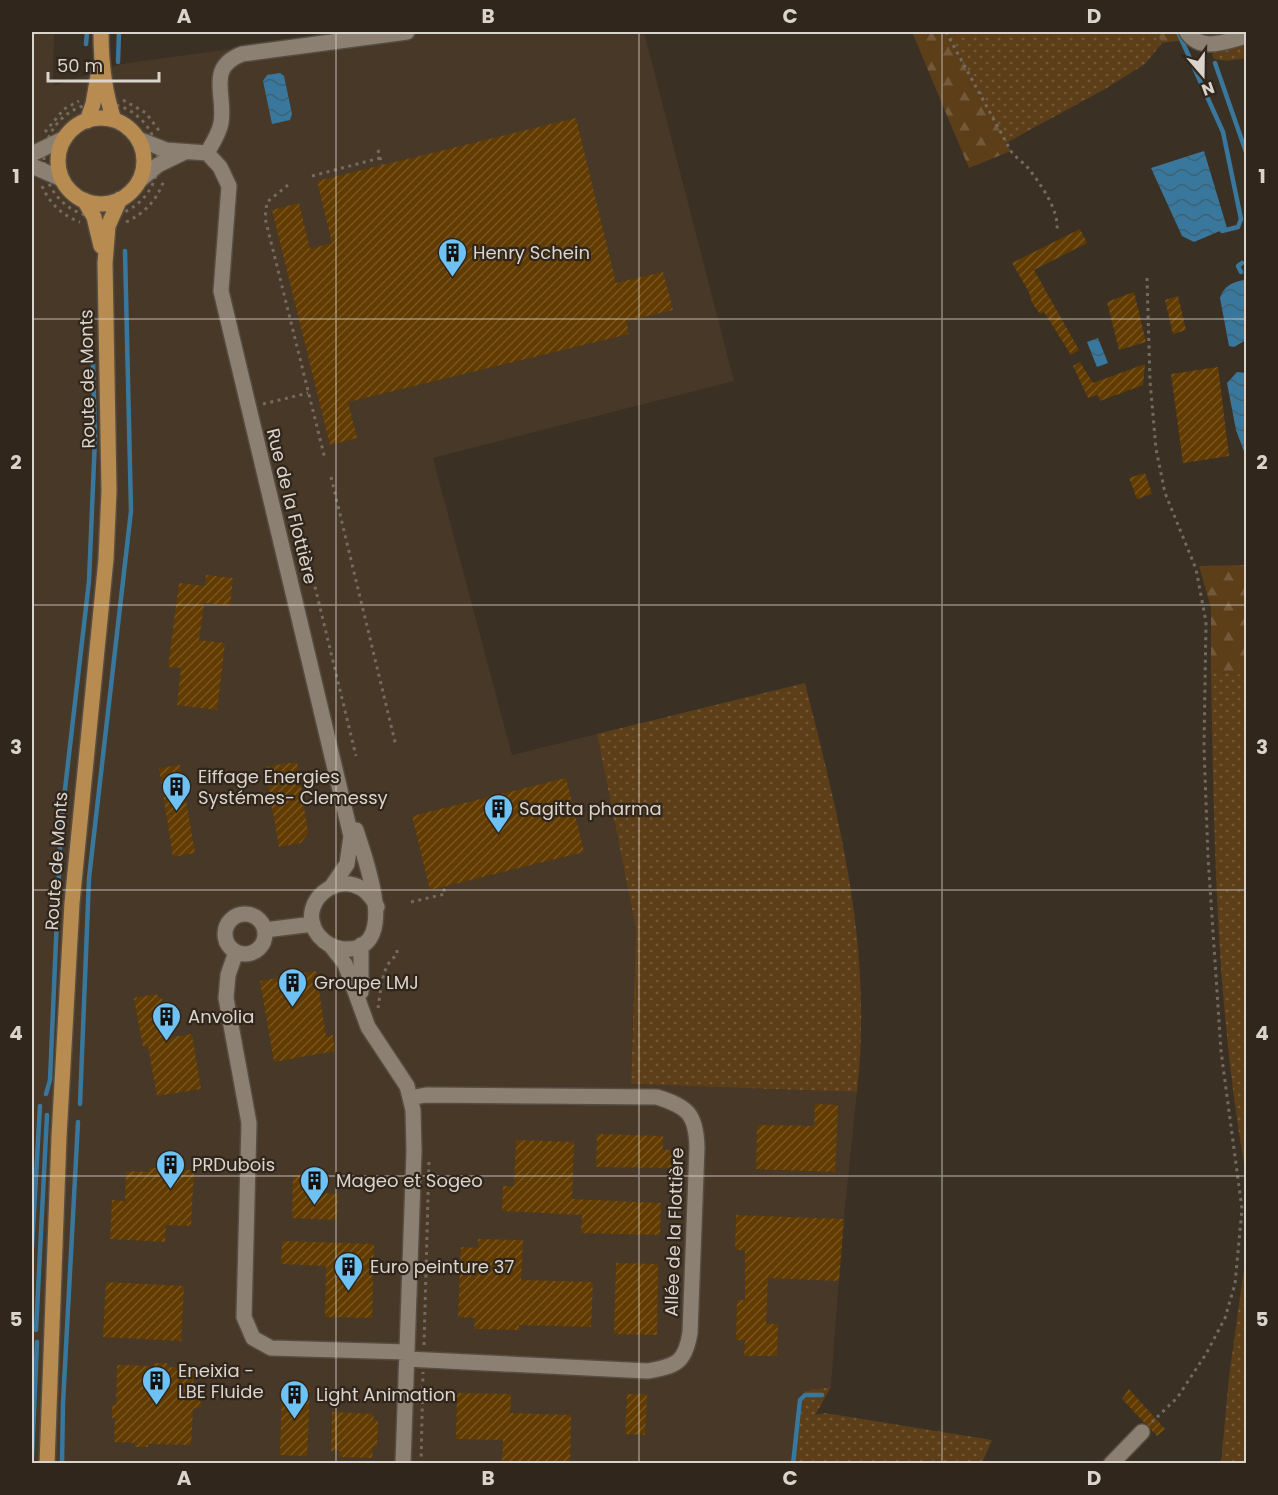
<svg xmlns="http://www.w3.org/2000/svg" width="1278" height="1495" font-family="Poppins,sans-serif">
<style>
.built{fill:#473827}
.grass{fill:url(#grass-dots)}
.forest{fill:url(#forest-firs)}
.water{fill:url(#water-waves)}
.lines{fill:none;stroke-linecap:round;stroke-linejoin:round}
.stream{stroke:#39789c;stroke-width:4.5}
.building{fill:url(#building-hatch)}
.minor-casing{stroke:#564d42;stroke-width:18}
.major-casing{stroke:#564d42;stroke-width:18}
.path{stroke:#746b60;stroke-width:3;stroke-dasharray:3 4.5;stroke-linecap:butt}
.minor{stroke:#8c8072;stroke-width:15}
.major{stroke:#b88b50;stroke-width:15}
.grid{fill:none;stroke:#dbd4cc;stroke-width:1.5;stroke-opacity:0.55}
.labels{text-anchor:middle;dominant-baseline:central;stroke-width:4.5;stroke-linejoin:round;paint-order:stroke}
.poi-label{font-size:18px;fill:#dbd4cc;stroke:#31261b;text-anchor:start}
.street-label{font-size:18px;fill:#dbd4cc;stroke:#31261b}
.neatline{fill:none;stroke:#dbd4cc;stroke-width:2}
.grid-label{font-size:20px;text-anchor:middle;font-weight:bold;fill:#dbd4cc}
</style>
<defs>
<pattern id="grass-dots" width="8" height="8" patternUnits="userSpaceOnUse" patternTransform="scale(1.5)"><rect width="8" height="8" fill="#5c3e19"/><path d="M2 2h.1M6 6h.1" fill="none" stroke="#735939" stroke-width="1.8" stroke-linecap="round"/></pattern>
<pattern id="forest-firs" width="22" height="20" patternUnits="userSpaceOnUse" patternTransform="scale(1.5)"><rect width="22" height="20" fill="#5c3e19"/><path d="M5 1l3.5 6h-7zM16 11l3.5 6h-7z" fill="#735939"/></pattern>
<pattern id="water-waves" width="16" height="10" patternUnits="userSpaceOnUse" patternTransform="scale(1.5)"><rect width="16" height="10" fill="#39789c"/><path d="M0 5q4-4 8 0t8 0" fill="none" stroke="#3d6276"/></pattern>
<pattern id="building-hatch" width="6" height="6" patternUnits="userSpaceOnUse" patternTransform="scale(1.5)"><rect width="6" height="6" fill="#613b00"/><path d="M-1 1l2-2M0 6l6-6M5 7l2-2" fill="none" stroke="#775624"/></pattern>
</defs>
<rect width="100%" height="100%" fill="#3b3024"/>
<path class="built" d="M 32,32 L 54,32 L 53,86 L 121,64 L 356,32 L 644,32 L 734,381 L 433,458 L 512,755 L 597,734 L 636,929 L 631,1084 L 857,1092 L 842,1237 L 831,1387 L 804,1391 L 794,1463 L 32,1463 Z"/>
<path class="grass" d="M 946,32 L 1156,32 L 1162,43 L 1145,64 L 1105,89 L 1006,143 Z
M 1246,39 L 1246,58 L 1226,61 L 1214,59 L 1212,55 L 1216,49 Z
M 1211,671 L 1246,675 L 1246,1175 C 1216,1007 1214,841 1211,671 Z
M 805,683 C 840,823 873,946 857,1092 L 631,1084 L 636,929 L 597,734 Z
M 1246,1254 L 1246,1463 L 1221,1463 L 1229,1377 Z
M 831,1387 L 815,1415 L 825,1413 L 992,1440 L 982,1463 L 794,1463 L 804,1391 Z"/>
<path class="forest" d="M 912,32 L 946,32 L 1011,151 L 969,168 Z
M 1156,32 L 1246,32 L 1162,43 Z
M 1246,565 L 1246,675 L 1211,671 L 1211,608 L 1199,566 Z"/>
<path class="water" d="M 280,73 L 284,76 L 292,114 L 290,120 L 272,124 L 263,81 L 267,75 Z
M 1204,151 L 1227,228 L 1194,242 L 1182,236 L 1151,168 Z
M 1246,279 L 1246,340 L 1234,347 L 1229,346 L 1220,298 C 1224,285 1234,282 1246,279 Z
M 1098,338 L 1108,363 L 1097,367 L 1087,342 Z
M 1237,372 L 1246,373 L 1246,489 L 1245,454 L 1236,430 L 1227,383 Z"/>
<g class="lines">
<path class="stream" d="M 1178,32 L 1223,132 L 1241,219 L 1238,227 L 1222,231
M 1224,34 L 1233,32
M 86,44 L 87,32
M 118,62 L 119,32
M 1215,63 L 1246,152
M 1241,272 L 1238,266 L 1242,263
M 46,1094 L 50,1080 L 61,824 L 89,581 L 95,438 L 93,361
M 80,1104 L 89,878 L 131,511 L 125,251
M 32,1247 L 40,1106
M 36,1330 L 47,1115
M 32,1457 L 37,1342
M 62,1464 L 63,1403 L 78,1122
M 793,1464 L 800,1400 L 805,1395 L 822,1395"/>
</g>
<path class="building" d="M 576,118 L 616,283 L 663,272 L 673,310 L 626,321 L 629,334 L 348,402 L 357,438 L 330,445 L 272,210 L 299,203 L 310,249 L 332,243 L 317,181 Z
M 1080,229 L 1087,243 L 1034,270 L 1079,350 L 1071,355 L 1044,312 L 1040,314 L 1032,303 L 1029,292 L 1012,263 Z
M 1134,292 L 1146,342 L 1119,350 L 1107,302 Z
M 1178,296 L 1186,330 L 1173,334 L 1165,300 Z
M 1080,362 L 1093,383 L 1145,364 L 1143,385 L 1100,401 L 1098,395 L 1088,398 L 1073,366 Z
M 1218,367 L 1229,456 L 1183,463 L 1171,374 Z
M 1145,473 L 1152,494 L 1137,499 L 1129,478 Z
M 206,575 L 233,578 L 230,606 L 204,603 L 199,640 L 225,643 L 217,710 L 177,705 L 181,668 L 168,667 L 179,583 L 205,586 Z
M 297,762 L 308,833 L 301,843 L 279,847 L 265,767 Z
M 180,765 L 195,853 L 173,857 L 159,768 Z
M 566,778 L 584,852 L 430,890 L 412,816 Z
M 316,971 L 326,1037 L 333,1035 L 335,1051 L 274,1062 L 260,981 Z
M 156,994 L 162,999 L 168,1038 L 192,1034 L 201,1089 L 157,1096 L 148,1046 L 143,1047 L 134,998 Z
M 815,1104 L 838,1105 L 835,1172 L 756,1169 L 757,1125 L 814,1126 Z
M 597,1134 L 663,1136 L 663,1150 L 674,1150 L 674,1168 L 596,1167 Z
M 516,1140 L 574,1142 L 572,1199 L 661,1203 L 660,1235 L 581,1233 L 582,1215 L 502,1211 L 503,1186 L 514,1186 Z
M 149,1168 L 194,1170 L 191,1226 L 166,1225 L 165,1242 L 110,1239 L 112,1200 L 125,1201 L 126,1171 L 149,1172 Z
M 293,1175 L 321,1176 L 321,1193 L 338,1194 L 337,1220 L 292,1218 Z
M 736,1215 L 844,1219 L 839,1281 L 768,1278 L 766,1324 L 778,1324 L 777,1356 L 744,1356 L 745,1340 L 736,1340 L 737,1300 L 745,1300 L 745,1250 L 735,1250 Z
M 478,1239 L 523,1240 L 521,1280 L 593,1282 L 591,1327 L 519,1325 L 519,1330 L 474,1329 L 475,1318 L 458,1317 L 461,1247 L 478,1248 Z
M 282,1241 L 374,1244 L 372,1318 L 325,1317 L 326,1266 L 281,1264 Z
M 616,1263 L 658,1264 L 657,1335 L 614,1334 Z
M 106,1282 L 184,1286 L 181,1341 L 103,1337 Z
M 154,1363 L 167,1363 L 167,1367 L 194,1368 L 193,1395 L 198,1394 L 202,1407 L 193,1409 L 191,1445 L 148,1444 L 148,1447 L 135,1447 L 135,1443 L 114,1442 L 115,1418 L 112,1418 L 112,1405 L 116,1405 L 117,1365 L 153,1366 Z
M 282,1385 L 310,1386 L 307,1456 L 280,1455 Z
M 1129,1389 L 1165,1429 L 1157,1436 L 1122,1399 Z
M 457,1393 L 511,1394 L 510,1413 L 571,1415 L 570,1464 L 502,1464 L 503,1440 L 456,1439 Z
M 627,1394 L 647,1394 L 645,1435 L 625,1434 Z
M 332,1412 L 374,1414 L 373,1420 L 378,1421 L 377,1446 L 373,1446 L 372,1458 L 339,1457 L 340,1451 L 331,1451 Z"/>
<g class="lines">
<defs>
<path id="minor" d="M 1187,32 C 1201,53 1227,41 1246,36
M 138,139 L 166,150 L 207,153 L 220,167 L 229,186 L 221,291 L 351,836 L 347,864 L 332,886
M 207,153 C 212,144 219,134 221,123 C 226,94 206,68 242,54 L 407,32
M 32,154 L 65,138
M 32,166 L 62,179
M 140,180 L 158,165 L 183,153
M 356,830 C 365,859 402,953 343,949 C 333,948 325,943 319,936 C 290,900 353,856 377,907
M225 934a20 20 0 1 1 40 0a20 20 0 1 1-40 0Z
M 265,930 L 313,924
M 331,946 L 345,964 L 368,1027 L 407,1086 L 413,1110 L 414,1151 L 403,1464
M 236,952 L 228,975 L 226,998 L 249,1123 L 244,1317 L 253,1338 L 271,1348 L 407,1352
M 361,992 L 361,945
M 407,1359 L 648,1371 C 676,1366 685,1363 690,1333 L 697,1147 C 696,1114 688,1107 657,1097 L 426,1095 L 410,1098
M 1111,1464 L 1142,1432"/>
<path id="major" d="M 101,32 C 101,62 104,91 114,120
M58 161a43 43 0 1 1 86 0a43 43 0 1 1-86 0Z
M 87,121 L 93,104 L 99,70
M 84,200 L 94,217 L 101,246
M 47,1464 L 59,1137 L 72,903 L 106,559 L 109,491 L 105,263 L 108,226 L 120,199"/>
</defs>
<use href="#minor" class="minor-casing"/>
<use href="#major" class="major-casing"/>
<path class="path" d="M 946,32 L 1011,151 C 1016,158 1023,162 1028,168 C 1040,183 1059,210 1057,229
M 123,100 L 146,113 L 160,132
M44 160a57 57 0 1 1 114 0a57 57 0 1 1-114 0Z
M 45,132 L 64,109 L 79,101
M 378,150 L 382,165
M 312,176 L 380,158
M 288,185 L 267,202 L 265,218 L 325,459
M 42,186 C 49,203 63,216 80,222
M 126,222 C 145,213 157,200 164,180
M 1147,278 L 1150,381 L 1156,449 L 1165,493 L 1196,569 L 1206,622 L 1204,747 L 1208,857 L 1221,1051 L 1242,1209 L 1235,1284 L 1225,1318 L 1206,1354 L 1177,1398 L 1152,1422
M 263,404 L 308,393
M 331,477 L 396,746
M 292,492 L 356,756
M 411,902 L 445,894 L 443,886
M 378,1008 C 381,991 381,965 397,955 L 397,946
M 424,1345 L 429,1160
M 421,1464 L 423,1372"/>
<use href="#minor" class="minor"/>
<use href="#major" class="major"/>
</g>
<path class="grid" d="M 336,32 L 336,1464M 639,32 L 639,1464M 942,32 L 942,1464M 32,319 L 1246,319M 32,605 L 1246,605M 32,890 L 1246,890M 32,1176 L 1246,1176"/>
<defs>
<symbol id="building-pin" viewBox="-11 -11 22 30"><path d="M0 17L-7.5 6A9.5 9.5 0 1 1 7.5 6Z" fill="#6ec2f3" stroke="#31261b"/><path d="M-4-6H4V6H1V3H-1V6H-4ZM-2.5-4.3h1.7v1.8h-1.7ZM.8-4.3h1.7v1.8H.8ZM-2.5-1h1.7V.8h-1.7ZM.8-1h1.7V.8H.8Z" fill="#111"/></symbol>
</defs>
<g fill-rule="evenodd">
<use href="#building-pin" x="436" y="236" width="33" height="45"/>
<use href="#building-pin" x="160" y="770" width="33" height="45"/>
<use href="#building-pin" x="482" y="792" width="33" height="45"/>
<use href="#building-pin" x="276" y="966" width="33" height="45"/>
<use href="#building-pin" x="150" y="1000" width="33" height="45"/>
<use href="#building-pin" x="154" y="1148" width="33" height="45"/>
<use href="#building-pin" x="298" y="1164" width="33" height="45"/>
<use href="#building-pin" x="332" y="1250" width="33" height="45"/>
<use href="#building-pin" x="140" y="1364" width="33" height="45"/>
<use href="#building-pin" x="278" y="1378" width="33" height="45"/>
</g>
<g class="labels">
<g class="poi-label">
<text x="473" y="252">Henry Schein</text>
<text x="198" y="776">Eiffage Energies<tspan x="198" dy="21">Systémes- Clemessy</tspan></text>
<text x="519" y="808">Sagitta pharma</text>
<text x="314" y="982">Groupe LMJ</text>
<text x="188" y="1016">Anvolia</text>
<text x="192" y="1164">PRDubois</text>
<text x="336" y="1180">Mageo et Sogeo</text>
<text x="370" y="1266">Euro peinture 37</text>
<text x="178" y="1370">Eneixia -<tspan x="178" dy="21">LBE Fluide</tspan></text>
<text x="316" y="1394">Light Animation</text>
</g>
<g class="street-label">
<text transform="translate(87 379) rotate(-91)">Route de Monts</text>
<text transform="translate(292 506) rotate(76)">Rue de la Flottière</text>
<text transform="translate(56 861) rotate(-86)">Route de Monts</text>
<text transform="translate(674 1232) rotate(-88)">Allée de la Flottière</text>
</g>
</g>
<rect width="1278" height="1495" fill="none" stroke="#31261b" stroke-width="66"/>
<g transform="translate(1203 75) rotate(160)" stroke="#31261b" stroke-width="4.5" paint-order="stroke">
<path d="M0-4.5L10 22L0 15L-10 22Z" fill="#dbd4cc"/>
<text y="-9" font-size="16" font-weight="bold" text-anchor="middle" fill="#dbd4cc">N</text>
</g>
<path d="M48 72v9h111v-9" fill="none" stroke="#dbd4cc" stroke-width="3"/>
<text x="57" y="72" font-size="18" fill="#dbd4cc" stroke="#31261b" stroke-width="4.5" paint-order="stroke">50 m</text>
<rect x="33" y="33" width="1212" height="1429" class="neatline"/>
<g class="grid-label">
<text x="184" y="23">A</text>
<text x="488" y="23">B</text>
<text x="790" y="23">C</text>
<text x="1094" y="23">D</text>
<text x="16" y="183">1</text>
<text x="1262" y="183">1</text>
<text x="16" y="469">2</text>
<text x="1262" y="469">2</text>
<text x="16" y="754">3</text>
<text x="1262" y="754">3</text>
<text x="16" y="1040">4</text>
<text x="1262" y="1040">4</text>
<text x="16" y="1326">5</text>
<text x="1262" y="1326">5</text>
<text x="184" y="1485">A</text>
<text x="488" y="1485">B</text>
<text x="790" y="1485">C</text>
<text x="1094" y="1485">D</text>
</g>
</svg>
